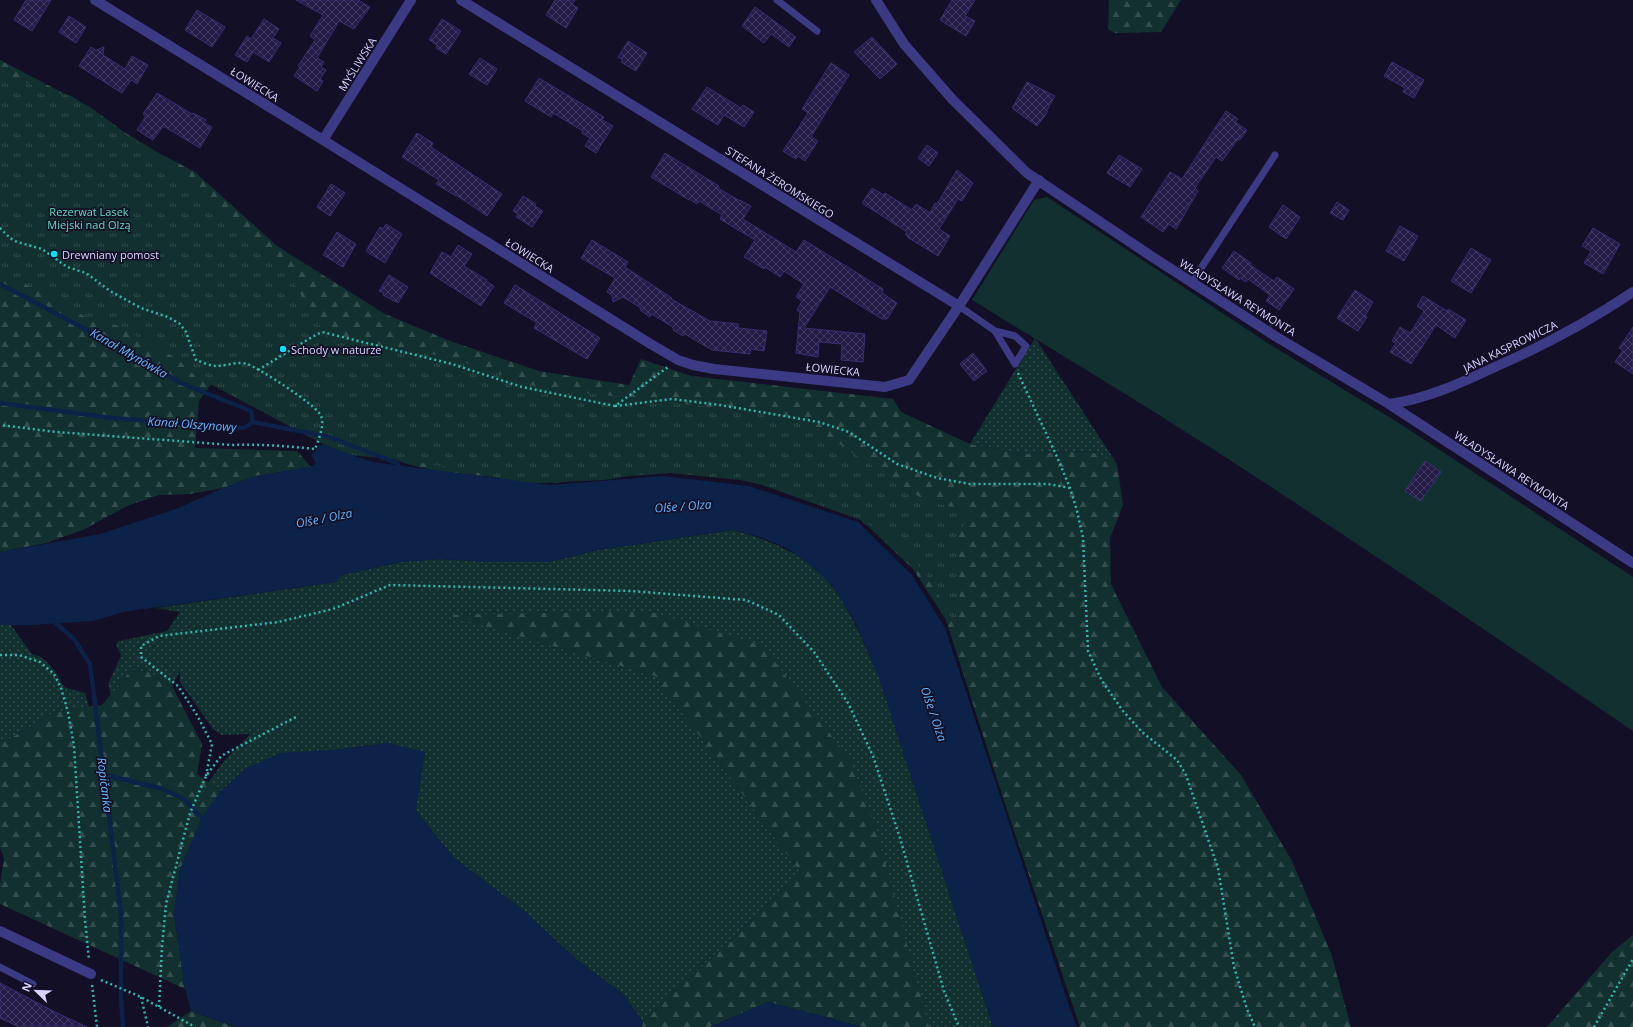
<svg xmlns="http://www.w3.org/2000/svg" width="1633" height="1027" font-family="'Open Sans',sans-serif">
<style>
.grass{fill:url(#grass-dots)}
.forest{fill:url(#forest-firs)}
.park{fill:url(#park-tufts)}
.garden{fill:#12302f}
.water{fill:#0c2248}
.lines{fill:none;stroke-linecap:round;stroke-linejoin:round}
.stream{stroke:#0c2248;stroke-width:4.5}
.building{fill:url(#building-cross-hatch);stroke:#3b2d73}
.path{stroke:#2fb8b0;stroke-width:2.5;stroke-dasharray:2 3;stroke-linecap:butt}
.service{stroke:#3d3a85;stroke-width:7}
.minor{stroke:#3d3a85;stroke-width:10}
.poi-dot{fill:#00e5ff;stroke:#130f26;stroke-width:1.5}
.labels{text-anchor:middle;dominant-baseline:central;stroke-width:3.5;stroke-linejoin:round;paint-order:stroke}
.street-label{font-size:11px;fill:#d9d4ff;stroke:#130f26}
.park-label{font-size:11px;fill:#5fe0c0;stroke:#130f26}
.poi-label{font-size:11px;fill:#d9d4ff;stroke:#130f26;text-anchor:start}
.water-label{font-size:12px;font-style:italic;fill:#62b6ff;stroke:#130f26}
</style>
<defs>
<pattern id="grass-dots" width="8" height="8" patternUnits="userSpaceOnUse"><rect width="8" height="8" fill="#12302f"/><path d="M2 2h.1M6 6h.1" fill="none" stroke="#344d4e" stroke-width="1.8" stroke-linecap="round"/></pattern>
<pattern id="forest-firs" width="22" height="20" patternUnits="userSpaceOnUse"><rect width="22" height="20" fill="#12302f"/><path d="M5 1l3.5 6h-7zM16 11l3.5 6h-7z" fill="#344d4e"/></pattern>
<pattern id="park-tufts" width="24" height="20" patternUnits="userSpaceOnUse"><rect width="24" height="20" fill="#12302f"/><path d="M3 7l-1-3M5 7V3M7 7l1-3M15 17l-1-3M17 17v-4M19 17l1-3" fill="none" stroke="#344d4e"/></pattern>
<pattern id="building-cross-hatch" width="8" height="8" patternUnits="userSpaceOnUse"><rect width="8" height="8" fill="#241b47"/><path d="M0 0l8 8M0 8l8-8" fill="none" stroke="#433b63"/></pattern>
</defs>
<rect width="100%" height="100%" fill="#130f26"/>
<path class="grass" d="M 1035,338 L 1117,464 L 1090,451 L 1024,454 L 970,444 Z
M 733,530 C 771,540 807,555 832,586 C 836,590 839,596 842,601 C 857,625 867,650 878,675 L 993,1027 L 929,1027 L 763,646 L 448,615 L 655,676 L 801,873 L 643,1022 L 623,994 L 577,960 L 524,911 L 454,858 L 416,811 L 388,743 L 343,749 L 246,768 L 220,792 L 208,783 L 224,761 L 250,734 L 221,735 L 213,729 L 180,682 L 180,671 L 172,686 L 149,672 L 131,670 L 111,695 L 108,684 L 121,656 L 116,644 L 119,641 L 167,631 L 180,612 L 156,608 L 336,582 L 341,575 L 401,562 L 440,559 L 492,562 L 549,562 L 598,550 Z
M 0,625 L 11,625 L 32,654 L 39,656 L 47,662 L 56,673 L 64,687 L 85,693 L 89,707 L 54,712 L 6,741 L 0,740 Z"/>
<path class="forest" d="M 1109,0 L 1181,0 L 1161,32 L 1115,33 L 1108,29 Z
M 0,60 L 90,107 L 124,132 L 159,153 L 195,172 L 277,246 L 385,314 L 450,341 L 539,371 L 629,385 L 641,359 L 691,376 L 893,399 L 901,412 L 970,444 L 1024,454 L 1090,451 L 1117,464 L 1123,505 L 1110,538 L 1111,584 L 1162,687 L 1241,775 L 1292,861 L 1331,953 L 1351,1027 L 1080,1027 L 1010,819 L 946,620 L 913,569 L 871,529 L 841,504 L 693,465 L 595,476 L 558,483 L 440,472 L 407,464 L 345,440 L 217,376 L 199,401 L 195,448 L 297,451 L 311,467 L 256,476 L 223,488 L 190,494 L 159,495 L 127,506 L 83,530 L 46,543 L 0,552 Z
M 649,611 L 763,646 L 852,763 L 877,832 L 929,1027 L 863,1027 L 768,1002 L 710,1027 L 642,1027 L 643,1022 L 801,873 L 655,676 L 446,615 Z
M 131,670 L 149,672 L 172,686 L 202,744 L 197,774 L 220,792 L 202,818 L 180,870 L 174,914 L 185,989 L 0,904 L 0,885 L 4,858 L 0,848 L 0,740 L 6,741 L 54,712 L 102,705 Z
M 1633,935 L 1633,1027 L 1547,1027 L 1612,952 Z
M 191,1011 L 235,1027 L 237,1027 L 167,1027 Z"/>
<path class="park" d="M 0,71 L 36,87 L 72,96 L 112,124 L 172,169 L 291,279 L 330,342 L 364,343 L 448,357 L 542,388 L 798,417 L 926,501 L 973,512 L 958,534 L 960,605 L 954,622 L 926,574 L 911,556 L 884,533 L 861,520 L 762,485 L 740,480 L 670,473 L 629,476 L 604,480 L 520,484 L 476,472 L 405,460 L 348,455 L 319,442 L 212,385 L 193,374 L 178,359 L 116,325 L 84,316 L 0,270 Z"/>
<path class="garden" d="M 1047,197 L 1274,347 L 1402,425 L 1633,577 L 1633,731 C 1504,643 1376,555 1245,470 C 1155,411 1063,356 972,300 L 1034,200 Z"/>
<path class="water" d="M 322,444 L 372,462 L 550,485 L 663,476 L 749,486 L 858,522 L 912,575 L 945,628 L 1072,1015 L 1077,1027 L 993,1027 L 878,675 L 856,624 L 833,586 L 809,564 L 786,548 L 760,537 L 733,530 L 598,550 L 549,562 L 492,562 L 440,559 L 401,562 L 341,575 L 336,582 L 123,612 L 93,621 L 31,625 L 0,625 L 0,552 L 100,534 L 176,509 L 223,488 L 255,476 L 311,467 L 316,463 L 311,455 Z
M 388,743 L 425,752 L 416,811 L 454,858 L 524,911 L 577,960 L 623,994 L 643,1022 L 642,1027 L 237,1027 L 191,1011 L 185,989 L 174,914 L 180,870 L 202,817 L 220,792 L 246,768 L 281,753 L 343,749 Z
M 768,1002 L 863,1027 L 710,1027 Z"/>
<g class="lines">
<path class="stream" d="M 0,284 L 89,331 L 181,383 L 251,411 L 253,422
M 0,403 L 112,418 L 244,428 L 253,422 L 329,437 L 397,463 L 400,470
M 52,620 L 74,639 L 90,664 L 121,912 L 121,998 L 123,1027
M 104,775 L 160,788 L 184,799 L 206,823"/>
</g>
<path class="building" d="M 26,0 L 51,0 L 32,31 L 14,20 Z
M 296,0 L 358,0 L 370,7 L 354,29 L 339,21 L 317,58 L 324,62 L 321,67 L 326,70 L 320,79 L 323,81 L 317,91 L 294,76 L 300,67 L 298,66 L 315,40 L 310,36 L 323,15 Z
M 555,0 L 575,0 L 572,4 L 578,8 L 566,28 L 546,15 Z
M 952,0 L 975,0 L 965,16 L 975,21 L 966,36 L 940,20 Z
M 755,7 L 796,37 L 789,47 L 771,34 L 764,43 L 742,26 Z
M 197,10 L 225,27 L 212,47 L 185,30 Z
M 69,16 L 86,27 L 76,43 L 59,32 Z
M 264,19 L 279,29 L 273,38 L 281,43 L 269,62 L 253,52 L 247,62 L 235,55 L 247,36 L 251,39 Z
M 442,19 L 461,31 L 446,54 L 436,48 L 437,45 L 429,40 Z
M 872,37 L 897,64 L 880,79 L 854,52 Z
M 628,41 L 647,53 L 636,71 L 621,62 L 623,60 L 618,57 Z
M 91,47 L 96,50 L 104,47 L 103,55 L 125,69 L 132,56 L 148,65 L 137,84 L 131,80 L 122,93 L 79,66 Z
M 480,58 L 497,69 L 487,85 L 469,74 Z
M 1392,62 L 1424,80 L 1414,98 L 1403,92 L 1405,88 L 1384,76 Z
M 831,63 L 849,75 L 811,137 L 818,141 L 805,161 L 798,156 L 796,159 L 783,151 L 808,113 L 802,109 Z
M 539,78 L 604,117 L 602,120 L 613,126 L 596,153 L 585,146 L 590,138 L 582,133 L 583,131 L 553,113 L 551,117 L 525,101 Z
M 1027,82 L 1055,96 L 1047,110 L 1047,113 L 1037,126 L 1012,108 Z
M 707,87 L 741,108 L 743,105 L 754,112 L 744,127 L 724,115 L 718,125 L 692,109 Z
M 157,93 L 192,114 L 193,113 L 206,120 L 204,123 L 212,127 L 200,148 L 163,126 L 153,140 L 137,130 L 146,116 L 143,114 Z
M 1226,111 L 1238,119 L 1235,122 L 1247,130 L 1240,140 L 1238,139 L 1222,161 L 1216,157 L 1195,188 L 1198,191 L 1176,229 L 1169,224 L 1163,232 L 1141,217 L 1170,172 L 1182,179 Z
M 417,133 L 433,143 L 431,147 L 502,194 L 487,216 L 456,195 L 456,196 L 436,184 L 439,180 L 402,157 Z
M 927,145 L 938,153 L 929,166 L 918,158 Z
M 665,153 L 719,186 L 718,188 L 740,201 L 740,200 L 751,206 L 743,219 L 796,252 L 804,240 L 883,289 L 882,293 L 897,303 L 887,319 L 882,319 L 830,287 L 804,328 L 865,334 L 863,362 L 841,360 L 842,344 L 819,342 L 818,357 L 796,353 L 800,312 L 797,310 L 802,301 L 796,297 L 804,284 L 784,271 L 780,277 L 765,267 L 764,269 L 744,257 L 755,240 L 720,219 L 722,215 L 699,201 L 697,204 L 689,199 L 689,200 L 651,177 Z
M 1119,155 L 1142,169 L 1130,187 L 1107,173 Z
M 957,170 L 973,183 L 962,201 L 958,199 L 939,229 L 950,236 L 938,256 L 907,237 L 908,236 L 905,234 L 907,232 L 862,203 L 872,188 L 884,195 L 885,193 L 912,210 L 916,204 L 930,213 L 935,203 L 937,204 Z
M 331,184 L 345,193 L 330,216 L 317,207 Z
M 523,196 L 536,204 L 535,206 L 543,211 L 532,227 L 516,217 L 518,214 L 513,211 Z
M 1337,202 L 1349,210 L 1343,220 L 1330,213 Z
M 1283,205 L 1300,217 L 1286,239 L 1269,227 Z
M 386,224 L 402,234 L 385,263 L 366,251 L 380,227 L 383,229 Z
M 1400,226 L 1418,236 L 1404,261 L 1386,251 Z
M 1593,228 L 1620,244 L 1603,274 L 1584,263 L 1591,251 L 1582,246 Z
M 337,232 L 356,244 L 343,267 L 323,255 Z
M 592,240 L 628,262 L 625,267 L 672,298 L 671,299 L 710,321 L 738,324 L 738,328 L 767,331 L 764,351 L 751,349 L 750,354 L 712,350 L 685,334 L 683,336 L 673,330 L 674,328 L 652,314 L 650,317 L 640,310 L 641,308 L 623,297 L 613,302 L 612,295 L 607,292 L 615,278 L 581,258 Z
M 458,245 L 472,254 L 464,266 L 487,280 L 486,281 L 494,286 L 481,306 L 430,273 L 442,252 L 451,257 Z
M 1471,248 L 1491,260 L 1471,293 L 1451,281 Z
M 1234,251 L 1251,263 L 1250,265 L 1274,281 L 1277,277 L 1294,289 L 1279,310 L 1266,301 L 1270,295 L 1248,279 L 1246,282 L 1240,278 L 1239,280 L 1222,268 Z
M 389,275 L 408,287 L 398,303 L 383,295 L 384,293 L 379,291 Z
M 515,285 L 600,338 L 587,359 L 534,328 L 537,323 L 504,303 Z
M 1355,290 L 1373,302 L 1365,316 L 1367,317 L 1358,331 L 1337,318 Z
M 1423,296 L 1447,311 L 1448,309 L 1466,320 L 1455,338 L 1436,325 L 1411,364 L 1390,352 L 1396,343 L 1392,341 L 1400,327 L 1410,333 L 1424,311 L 1417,306 Z
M 1633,327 L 1633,374 L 1615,362 L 1623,350 L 1619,348 Z
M 973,353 L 987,371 L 974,381 L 960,364 Z
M 1425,461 L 1441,472 L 1421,501 L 1405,491 Z
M 0,983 L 55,1012 L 87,1027 L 19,1027 L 0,1018 Z"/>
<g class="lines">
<path class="path" d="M 0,228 L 10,238 L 17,242 L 42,249 L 67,267 L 86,273 L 110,291 L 141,308 L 168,317 L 180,324 L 186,332 L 196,360 C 202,362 210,366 216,366 C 226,366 237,361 247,364 C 259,368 318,406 321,416 C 325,425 318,441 315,449 C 287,446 260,444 232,445 L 56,432 L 0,425
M 258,370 L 312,337 L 322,332 L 452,364 L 522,387 L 615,406 L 668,367
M 1018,373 L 1058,459 L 1070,488 L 1077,511 L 1083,538 L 1088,651 L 1102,681 L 1123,711 L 1142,732 L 1177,760 L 1186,775 L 1218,868 L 1234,967 L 1247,1009 L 1255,1027
M 615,406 L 672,399 L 720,405 L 819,422 L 849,432 L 897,464 L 937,478 L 970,484 L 1048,484 L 1070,488
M 0,655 L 19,655 L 40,662 L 54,674 L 61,688 L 68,712 L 74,746 L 85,920 L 89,960
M 206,776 L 212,744 L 197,715 L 178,686 L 141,657 L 141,646 L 159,636 L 278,622 L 333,609 L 390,585 L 631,591 L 746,600 L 779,615 L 814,652 L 848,703 L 873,756 L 900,838 L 944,991 L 959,1027
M 101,980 L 141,997 L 195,1027
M 92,985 L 97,1027
M 141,997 L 148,1027
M 159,1007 L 162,947 L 166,904 L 190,813 L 206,776 L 221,756 L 296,717
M 1594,1027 L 1633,959"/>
<path class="service" d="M 777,0 L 817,31
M 1192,282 L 1275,155
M 959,306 L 995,331 L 1015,364 L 1026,346 L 1015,336 L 995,331
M 0,967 L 33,984"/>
<path class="minor" d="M 95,0 L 323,140 L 649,343 L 678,360 L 693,365 L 714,369 L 885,387 L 909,380 L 959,306 L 1039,180
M 461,0 L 959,306
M 876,0 L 904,44 L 952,99 L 1027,173 L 1151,256 L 1275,336 L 1389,404 L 1633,563
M 323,140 L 411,0
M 1389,404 C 1427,399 1463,382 1497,366 C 1545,345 1590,321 1633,292
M 0,931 L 91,974"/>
</g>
<g class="poi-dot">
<circle cx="54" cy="254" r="4"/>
<circle cx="283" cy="349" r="4"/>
</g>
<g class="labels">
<g class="street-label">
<text transform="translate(357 64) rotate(-58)">MYŚLIWSKA</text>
<text transform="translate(255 84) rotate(32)">ŁOWIECKA</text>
<text transform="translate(780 182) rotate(32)">STEFANA ŻEROMSKIEGO</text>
<text transform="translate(530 255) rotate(32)">ŁOWIECKA</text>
<text transform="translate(1238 297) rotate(32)">WŁADYSŁAWA REYMONTA</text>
<text transform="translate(1510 346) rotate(-26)">JANA KASPROWICZA</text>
<text transform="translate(833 369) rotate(6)">ŁOWIECKA</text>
<text transform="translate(1512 470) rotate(33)">WŁADYSŁAWA REYMONTA</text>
</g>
<g class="park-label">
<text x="89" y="211">Rezerwat Lasek<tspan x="89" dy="13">Miejski nad Olzą</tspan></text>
</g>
<g class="poi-label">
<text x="62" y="254">Drewniany pomost</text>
<text x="291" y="349">Schody w naturze</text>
</g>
<g class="water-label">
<text transform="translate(129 353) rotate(30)">Kanał Młynówka</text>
<text transform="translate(192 424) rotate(4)">Kanał Olszynowy</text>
<text transform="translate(683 506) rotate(-4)">Olše / Olza</text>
<text transform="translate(324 518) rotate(-11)">Olše / Olza</text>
<text transform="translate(934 714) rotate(71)">Olše / Olza</text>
<text transform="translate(105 785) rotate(83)">Ropičanka</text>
</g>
</g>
<g transform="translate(36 991) rotate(293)" stroke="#130f26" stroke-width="3" paint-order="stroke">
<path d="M0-3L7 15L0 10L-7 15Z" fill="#d9d4ff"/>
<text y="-6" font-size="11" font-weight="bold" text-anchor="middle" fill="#d9d4ff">N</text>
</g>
</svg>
